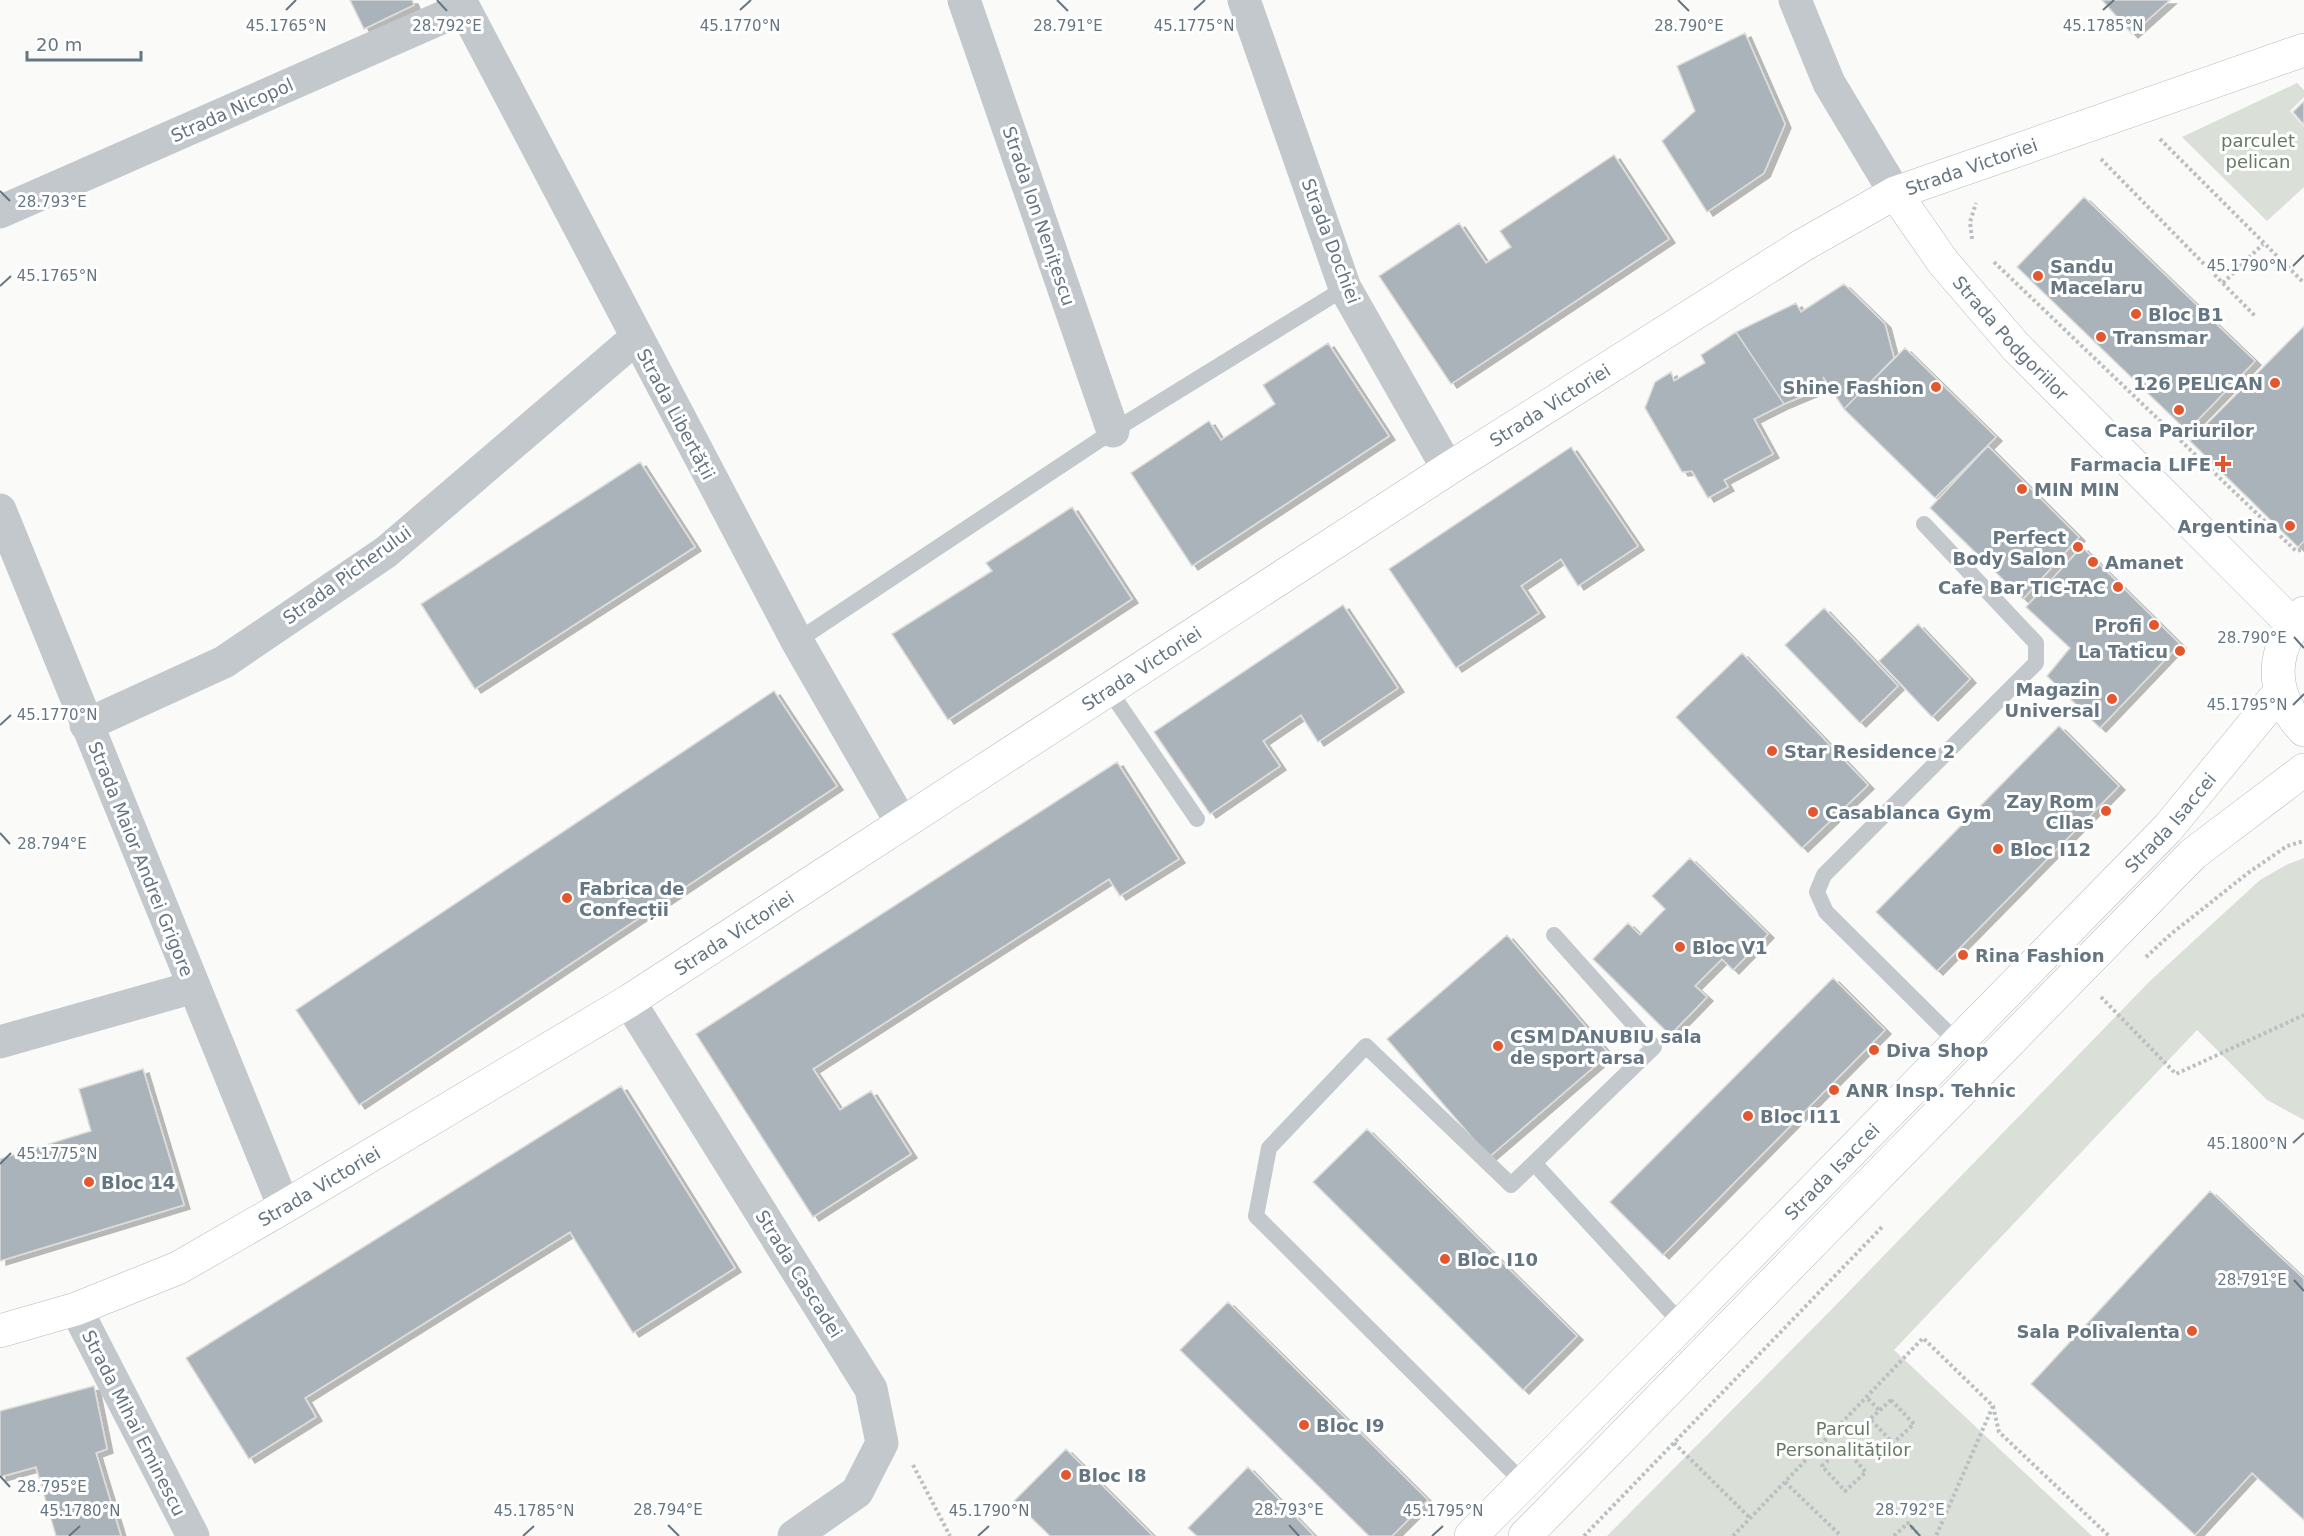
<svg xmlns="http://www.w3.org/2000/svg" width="2304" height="1536" font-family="'DejaVu Sans',sans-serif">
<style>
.green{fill:#dadfd7}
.building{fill:#aab3b9;stroke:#dcdcda;stroke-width:1.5;filter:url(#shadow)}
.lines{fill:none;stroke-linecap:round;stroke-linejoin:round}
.secondary-casing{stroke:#b3babf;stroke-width:34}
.primary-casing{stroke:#b5babe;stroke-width:34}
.path{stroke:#bbbfc2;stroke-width:4;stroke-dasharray:3 3;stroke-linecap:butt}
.lane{stroke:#c3c8cc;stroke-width:16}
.street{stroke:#c3c8cc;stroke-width:33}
.secondary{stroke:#fff;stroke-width:33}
.primary{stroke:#fff;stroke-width:33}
.ticks{fill:none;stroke:#657683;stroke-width:2}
.poi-dot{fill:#e4572e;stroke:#fff;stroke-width:2}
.labels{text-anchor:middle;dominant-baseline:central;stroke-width:6;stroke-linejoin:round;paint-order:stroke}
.street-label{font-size:18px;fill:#657683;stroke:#fff}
.park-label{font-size:18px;fill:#687a64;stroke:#fff}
.poi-label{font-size:18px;font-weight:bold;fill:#657683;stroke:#fff;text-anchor:start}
.ticks-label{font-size:15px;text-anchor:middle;fill:#657683;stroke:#fff;stroke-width:6;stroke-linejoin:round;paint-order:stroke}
</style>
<defs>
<filter id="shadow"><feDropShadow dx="6" dy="4" stdDeviation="0" flood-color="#0004"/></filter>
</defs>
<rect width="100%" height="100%" fill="#fafaf8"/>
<path class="green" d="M 2297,83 L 2304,90 L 2304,97 L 2290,111 L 2304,127 L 2304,187 L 2267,221 L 2182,137 Z
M 2304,858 L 2304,1120 L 2267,1100 L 2197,1030 L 1894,1350 L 2092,1536 L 1607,1536 L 1833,1308 L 2150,981 L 2260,880 L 2288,864 Z"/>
<path class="building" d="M 350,0 L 412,0 L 414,5 L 364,29 Z
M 2102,0 L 2170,0 L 2132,34 Z
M 1745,33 L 1785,124 L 1764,173 L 1707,212 L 1662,141 L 1695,111 L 1677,66 Z
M 2304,101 L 2304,125 L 2293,112 Z
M 1614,155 L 1669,239 L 1451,384 L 1379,276 L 1459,223 L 1486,263 L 1511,247 L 1500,231 Z
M 2084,197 L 2255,361 L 2187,431 L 2017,267 Z
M 1844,284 L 1885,324 L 1894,358 L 1844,409 L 1823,377 L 1827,386 L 1784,404 L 1736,332 L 1796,303 L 1801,312 Z
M 2304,326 L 2304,541 L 2298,547 L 2190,441 Z
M 1736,332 L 1784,404 L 1754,419 L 1773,454 L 1724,480 L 1728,487 L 1708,498 L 1692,471 L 1682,472 L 1645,408 L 1655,382 L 1671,372 L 1674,381 L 1705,363 L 1701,355 Z
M 1328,343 L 1389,436 L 1192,566 L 1131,473 L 1209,421 L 1221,440 L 1275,404 L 1263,385 Z
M 1905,348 L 1996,437 L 1935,498 L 1844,409 Z
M 1988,446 L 2079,537 L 2023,599 L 1930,508 Z
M 1571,447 L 1638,546 L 1578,586 L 1561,559 L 1521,586 L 1539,613 L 1456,668 L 1389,569 Z
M 640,462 L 695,547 L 475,689 L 421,604 Z
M 1072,507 L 1132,599 L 948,720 L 892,634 L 992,571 L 986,563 Z
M 2082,547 L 2180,644 L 2100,728 L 2047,676 L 2070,648 L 2026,607 Z
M 1343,605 L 1398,688 L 1318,742 L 1301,715 L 1263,741 L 1280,766 L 1210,814 L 1154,732 Z
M 1824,608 L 1898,686 L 1860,723 L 1785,645 Z
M 1918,624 L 1970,679 L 1932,717 L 1879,661 Z
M 1742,653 L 1868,785 L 1802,848 L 1676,717 Z
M 774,691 L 837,786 L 359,1105 L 296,1010 Z
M 2059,726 L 2119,786 L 1937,971 L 1876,912 Z
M 1117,762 L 1179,859 L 1120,896 L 1109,879 L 813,1069 L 840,1110 L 871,1091 L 911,1154 L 813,1217 L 696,1034 Z
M 1690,858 L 1768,934 L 1733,970 L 1722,959 L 1695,986 L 1707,997 L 1670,1035 L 1593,959 L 1628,923 L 1640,935 L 1665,909 L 1652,896 Z
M 1507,935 L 1609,1054 L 1489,1157 L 1387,1039 Z
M 1833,978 L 1885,1030 L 1663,1255 L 1610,1202 Z
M 143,1069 L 184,1205 L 0,1261 L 0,1159 L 91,1131 L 79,1089 Z
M 621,1086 L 735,1268 L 633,1333 L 570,1232 L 305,1398 L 316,1417 L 249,1459 L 186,1358 Z
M 1367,1129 L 1577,1336 L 1523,1390 L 1313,1182 Z
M 2210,1191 L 2304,1279 L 2304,1520 L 2252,1473 L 2195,1535 L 2031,1384 Z
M 1228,1302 L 1428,1500 L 1392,1536 L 1369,1536 L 1180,1350 Z
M 94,1386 L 107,1449 L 96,1453 L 121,1536 L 56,1536 L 36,1467 L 0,1477 L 0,1411 Z
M 1066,1449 L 1153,1536 L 1050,1536 L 1014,1501 Z
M 1248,1467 L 1314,1536 L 1197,1536 L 1188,1528 Z"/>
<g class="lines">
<defs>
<g id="secondary">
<path id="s1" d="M 1895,193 L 1943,262 L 2016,347 L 2293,625"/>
<path id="s2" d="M 0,1331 L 76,1309 L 178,1268 L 284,1207 L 629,1001 L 1448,469 L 1803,245 L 1895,193 L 2304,50"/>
</g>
<g id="primary">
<path d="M 2304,613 C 2270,650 2269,693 2304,730"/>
<path id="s3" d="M 1471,1536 L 1682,1324 L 2168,828 L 2280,692"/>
<path d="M 1525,1536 L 2193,854 L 2304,770"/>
</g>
</defs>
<use href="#secondary" class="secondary-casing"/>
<use href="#primary" class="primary-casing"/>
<path class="path" d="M 2160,139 L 2304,283
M 2101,159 L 2256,317
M 1972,239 L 1970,222 L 1976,203
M 1994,262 L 2296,551 L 2304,549
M 2223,283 L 2263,244
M 2146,957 L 2171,934 L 2248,873 L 2287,846 L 2304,841
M 2101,997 L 2176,1074 L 2304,1015
M 1868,1399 L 1879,1410
M 1891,1400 L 1914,1424 L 1893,1443 L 1870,1419 Z
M 1993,1406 L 1999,1432 L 2109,1536
M 1674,1443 L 1750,1518
M 1819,1445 L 1831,1458
M 1843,1447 L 1866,1472 L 1845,1491 L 1822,1466 Z
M 913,1465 L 950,1536
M 1785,1482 L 1841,1536
M 1584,1536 L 1883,1226
M 1733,1536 L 1923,1338 L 1993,1406 L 1936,1536
M 1894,1536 L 1908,1523 L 1920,1536"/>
<path class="lane" d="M 1924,524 L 2036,643 L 2036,663 L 1824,875 L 1817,892 L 1826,912 L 1957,1042
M 797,641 L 1113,431 L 1345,288
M 1109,690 L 1197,819
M 1554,935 L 1654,1047 L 1534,1163 L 1682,1324
M 1523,1482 L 1256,1216 L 1269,1148 L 1366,1046 L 1511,1185 L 1534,1163"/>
<path class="street" d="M 460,0 L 797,641 L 901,822
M 964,0 L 1113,431
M 1244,0 L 1345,288 L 1448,469
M 1795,0 L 1829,83 L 1895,193
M 0,212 L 464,8
M 0,510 L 284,1207
M 86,725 L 224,662 L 386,552 L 636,338
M 629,1001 L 871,1389 L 882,1443 L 857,1492 L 794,1536
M 0,1042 L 194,987
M 76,1309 L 193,1536"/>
<use href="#secondary" class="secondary"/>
<use href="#primary" class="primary"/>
</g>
<path class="ticks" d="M 437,0 L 447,11M 1057,0 L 1068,11M 1678,0 L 1689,11M 286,10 L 296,0M 740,10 L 751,0M 1194,10 L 1205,0M 2103,10 L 2114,0M 0,191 L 10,201M 2293,266 L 2304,255M 0,286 L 11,276M 2294,637 L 2304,648M 2293,705 L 2304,694M 0,725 L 11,715M 0,833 L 10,844M 2293,1143 L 2304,1133M 0,1164 L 11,1153M 2294,1280 L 2304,1291M 0,1476 L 10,1487M 668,1525 L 679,1536M 1289,1525 L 1299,1536M 1910,1525 L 1920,1536M 69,1536 L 80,1526M 523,1536 L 534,1526M 978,1536 L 989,1526M 1432,1536 L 1443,1526"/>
<g class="poi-dot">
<circle cx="2038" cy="276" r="6"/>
<circle cx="2136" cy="314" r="6"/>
<circle cx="2101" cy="337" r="6"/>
<circle cx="2275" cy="383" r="6"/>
<circle cx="1936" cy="387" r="6"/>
<circle cx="2179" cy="410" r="6"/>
<path d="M2220 455h6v6h6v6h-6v6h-6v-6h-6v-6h6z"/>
<circle cx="2022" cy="489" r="6"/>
<circle cx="2290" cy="526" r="6"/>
<circle cx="2078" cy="547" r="6"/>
<circle cx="2093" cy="562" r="6"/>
<circle cx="2118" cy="587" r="6"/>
<circle cx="2154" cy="625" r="6"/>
<circle cx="2180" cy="651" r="6"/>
<circle cx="2112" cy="699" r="6"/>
<circle cx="1772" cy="751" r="6"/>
<circle cx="2106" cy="811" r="6"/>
<circle cx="1813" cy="812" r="6"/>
<circle cx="1998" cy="849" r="6"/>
<circle cx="567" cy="898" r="6"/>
<circle cx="1680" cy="947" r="6"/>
<circle cx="1963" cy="955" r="6"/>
<circle cx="1498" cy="1046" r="6"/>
<circle cx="1874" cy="1050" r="6"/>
<circle cx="1834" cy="1090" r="6"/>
<circle cx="1748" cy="1116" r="6"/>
<circle cx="89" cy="1182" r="6"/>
<circle cx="1445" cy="1259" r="6"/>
<circle cx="2192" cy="1331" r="6"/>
<circle cx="1304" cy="1425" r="6"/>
<circle cx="1066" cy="1475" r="6"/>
</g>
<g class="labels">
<g class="street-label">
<text transform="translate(232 110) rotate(-24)">Strada Nicopol</text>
<text stroke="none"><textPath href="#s2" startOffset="2296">Strada Victoriei</textPath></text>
<text transform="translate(1039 216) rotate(71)">Strada Ion Nenițescu</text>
<text transform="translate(1331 241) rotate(69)">Strada Dochiei</text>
<text stroke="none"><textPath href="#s1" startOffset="186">Strada Podgoriilor</textPath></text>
<text stroke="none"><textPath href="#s2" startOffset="1810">Strada Victoriei</textPath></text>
<text transform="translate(676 414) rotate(62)">Strada Libertății</text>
<text transform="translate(347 575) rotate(-36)">Strada Picherului</text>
<text stroke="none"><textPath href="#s2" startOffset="1324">Strada Victoriei</textPath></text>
<text stroke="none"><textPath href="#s3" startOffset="999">Strada Isaccei</textPath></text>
<text transform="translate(141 859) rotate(68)">Strada Maior Andrei Grigore</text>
<text stroke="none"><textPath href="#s2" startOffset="838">Strada Victoriei</textPath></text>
<text stroke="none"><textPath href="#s3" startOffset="513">Strada Isaccei</textPath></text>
<text stroke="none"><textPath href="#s2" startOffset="352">Strada Victoriei</textPath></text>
<text transform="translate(799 1274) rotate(58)">Strada Cascadei</text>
<text transform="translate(134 1423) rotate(63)">Strada Mihai Eminescu</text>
</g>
<g class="park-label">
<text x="2258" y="140">parculet<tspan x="2258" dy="21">pelican</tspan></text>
<text x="1843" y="1428">Parcul<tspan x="1843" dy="21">Personalităților</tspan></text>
</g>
<g class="poi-label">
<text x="2050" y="266">Sandu<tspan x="2050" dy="21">Macelaru</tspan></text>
<text x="2148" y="314">Bloc B1</text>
<text x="2113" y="337">Transmar</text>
<text x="2263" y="383" text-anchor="end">126 PELICAN</text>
<text x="1924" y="387" text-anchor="end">Shine Fashion</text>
<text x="2179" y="430" text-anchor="middle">Casa Pariurilor</text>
<text x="2211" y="464" text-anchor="end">Farmacia LIFE</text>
<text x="2034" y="489">MIN MIN</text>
<text x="2278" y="526" text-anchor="end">Argentina</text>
<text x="2066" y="537" text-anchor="end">Perfect<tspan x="2066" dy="21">Body Salon</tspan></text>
<text x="2105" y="562">Amanet</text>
<text x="2106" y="587" text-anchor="end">Cafe Bar TIC-TAC</text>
<text x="2142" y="625" text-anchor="end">Profi</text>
<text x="2168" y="651" text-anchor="end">La Taticu</text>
<text x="2100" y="689" text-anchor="end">Magazin<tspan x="2100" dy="21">Universal</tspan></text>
<text x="1784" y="751">Star Residence 2</text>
<text x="2094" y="801" text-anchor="end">Zay Rom<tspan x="2094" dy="21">Cllas</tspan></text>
<text x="1825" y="812">Casablanca Gym</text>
<text x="2010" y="849">Bloc I12</text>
<text x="579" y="888">Fabrica de<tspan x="579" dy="21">Confecții</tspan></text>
<text x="1692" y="947">Bloc V1</text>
<text x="1975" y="955">Rina Fashion</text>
<text x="1510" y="1036">CSM DANUBIU sala<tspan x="1510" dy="21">de sport arsa</tspan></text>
<text x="1886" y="1050">Diva Shop</text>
<text x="1846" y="1090">ANR Insp. Tehnic</text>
<text x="1760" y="1116">Bloc I11</text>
<text x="101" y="1182">Bloc 14</text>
<text x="1457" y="1259">Bloc I10</text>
<text x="2180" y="1331" text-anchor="end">Sala Polivalenta</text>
<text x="1316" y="1425">Bloc I9</text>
<text x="1078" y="1475">Bloc I8</text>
</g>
</g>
<g class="ticks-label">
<text x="286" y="31">45.1765°N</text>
<text x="740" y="31">45.1770°N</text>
<text x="1194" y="31">45.1775°N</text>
<text x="2103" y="31">45.1785°N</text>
<text x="447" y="31">28.792°E</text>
<text x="1068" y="31">28.791°E</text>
<text x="1689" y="31">28.790°E</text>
<text x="52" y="207">28.793°E</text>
<text x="2247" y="271">45.1790°N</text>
<text x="57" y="281">45.1765°N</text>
<text x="2252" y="643">28.790°E</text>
<text x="2247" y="710">45.1795°N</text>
<text x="57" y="720">45.1770°N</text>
<text x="52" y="849">28.794°E</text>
<text x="2247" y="1149">45.1800°N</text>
<text x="57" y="1159">45.1775°N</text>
<text x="2252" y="1285">28.791°E</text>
<text x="52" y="1492">28.795°E</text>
<text x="668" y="1515">28.794°E</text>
<text x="1289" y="1515">28.793°E</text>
<text x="1910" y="1515">28.792°E</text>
<text x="80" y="1516">45.1780°N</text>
<text x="534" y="1516">45.1785°N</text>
<text x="989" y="1516">45.1790°N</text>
<text x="1443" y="1516">45.1795°N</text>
</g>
<path d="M27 51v9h114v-9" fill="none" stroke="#657683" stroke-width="3"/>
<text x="36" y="51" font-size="18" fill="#657683" stroke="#ffffff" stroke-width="4.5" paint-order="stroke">20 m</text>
</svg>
